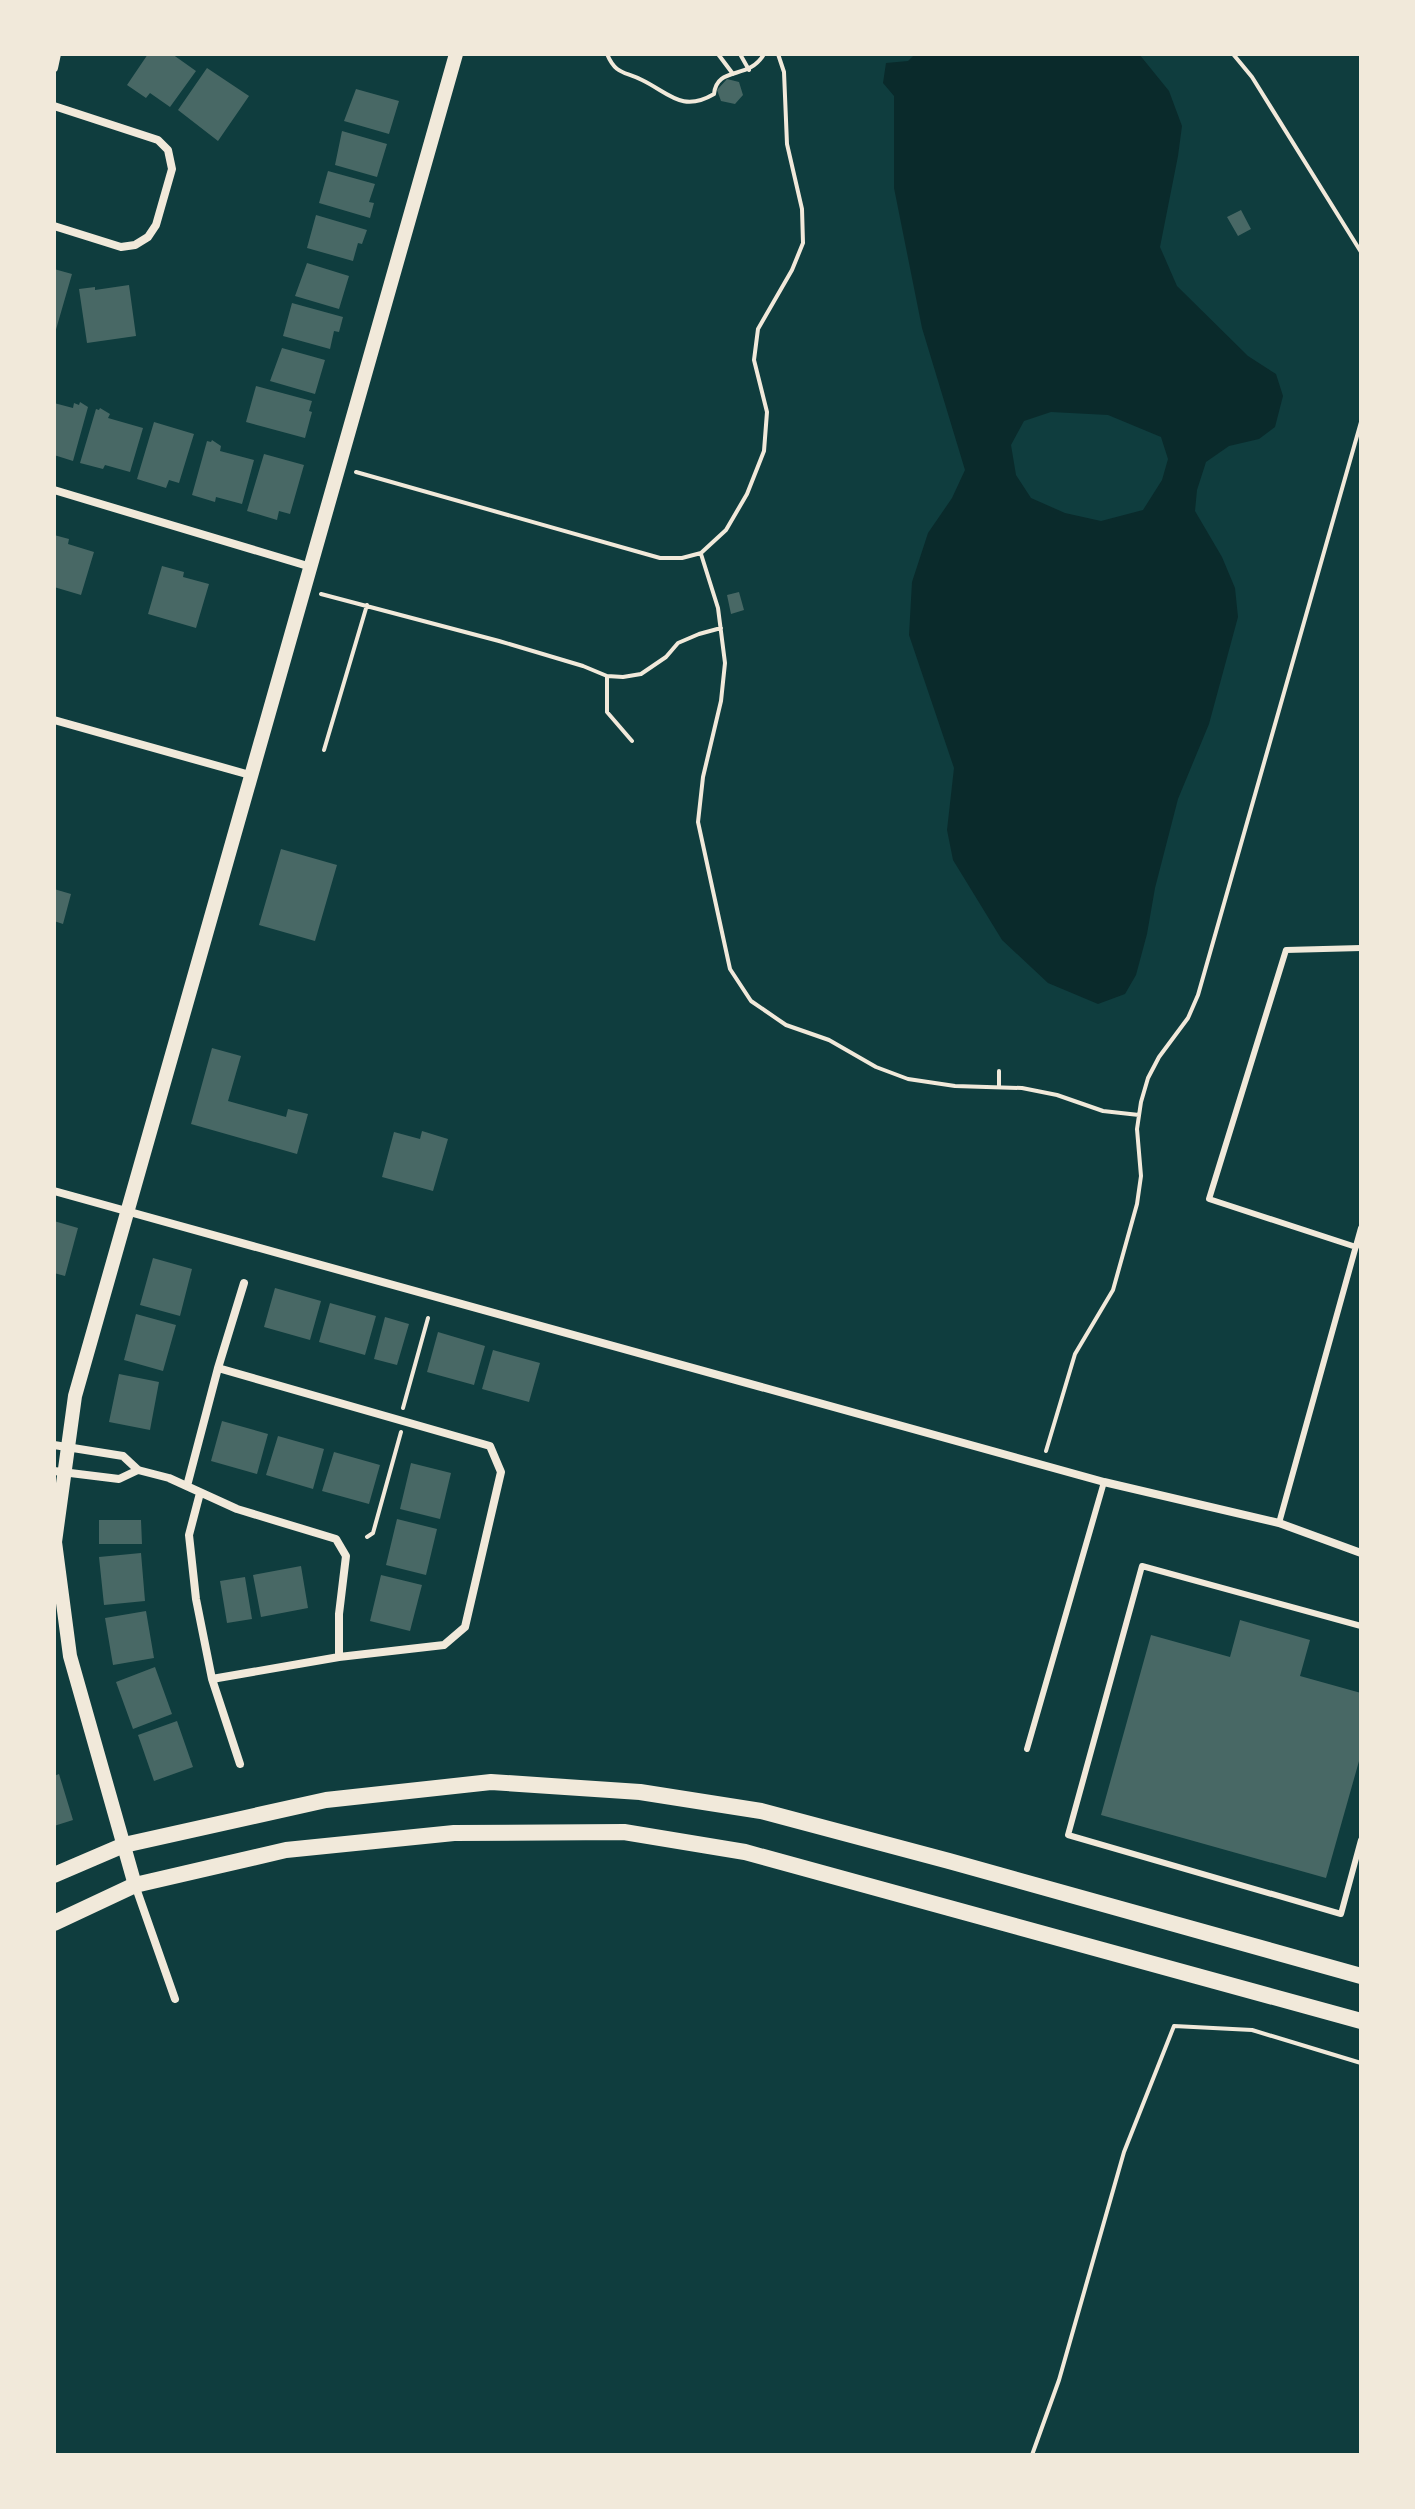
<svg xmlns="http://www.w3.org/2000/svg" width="1415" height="2509" font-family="Inter,sans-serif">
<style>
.water{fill:#0a2a2b;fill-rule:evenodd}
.building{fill:#486865}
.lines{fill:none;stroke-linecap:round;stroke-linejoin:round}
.path{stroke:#f1e9da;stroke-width:4}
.service{stroke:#f1e9da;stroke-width:6}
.minor{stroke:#f1e9da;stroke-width:8}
.tertiary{stroke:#f1e9da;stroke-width:14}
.secondary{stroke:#f1e9da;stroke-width:16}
</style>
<rect width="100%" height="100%" fill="#0f3d3e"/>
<path class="water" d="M 915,54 L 1139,54 L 1169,91 L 1182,126 L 1178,156 L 1160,247 L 1177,286 L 1248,356 L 1276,374 L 1283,396 L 1275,427 L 1259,439 L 1229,446 L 1206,462 L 1197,490 L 1195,511 L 1222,557 L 1235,588 L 1238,617 L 1209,724 L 1178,799 L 1155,888 L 1147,934 L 1136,975 L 1125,994 L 1098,1004 L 1048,983 L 1002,940 L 953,860 L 947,830 L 954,768 L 909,635 L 912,582 L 928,533 L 952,498 L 965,470 L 922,328 L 894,188 L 894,96 L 883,83 L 886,63 L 908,61 ZM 1051,412 L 1108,415 L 1161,437 L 1168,459 L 1162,480 L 1143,510 L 1101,521 L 1065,513 L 1031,498 L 1016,475 L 1011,445 L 1024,421 Z"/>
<path class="building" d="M 148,54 L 172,54 L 196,71 L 170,107 L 150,93 L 146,98 L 127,85 Z
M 207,68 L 249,96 L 218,141 L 178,110 Z
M 727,79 L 739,82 L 743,95 L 735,104 L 721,101 L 717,90 Z
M 356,89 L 399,101 L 389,134 L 344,121 Z
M 342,131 L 387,144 L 377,177 L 335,165 Z
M 328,171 L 375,184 L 369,202 L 374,203 L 370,218 L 319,203 Z
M 1241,210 L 1251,229 L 1238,236 L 1227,217 Z
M 316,215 L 367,230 L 362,244 L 358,243 L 353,261 L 307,248 Z
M 307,263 L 349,276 L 339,309 L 295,296 Z
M 54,269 L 72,274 L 55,333 L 54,333 Z
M 129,285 L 136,336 L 87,343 L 79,289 L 95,287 L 95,290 Z
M 292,303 L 343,317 L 339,332 L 334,331 L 330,349 L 283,336 Z
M 282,348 L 325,360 L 315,394 L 270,381 Z
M 256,386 L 312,401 L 309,411 L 312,412 L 305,438 L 246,422 Z
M 80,402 L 88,407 L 73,461 L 54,455 L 54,403 L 73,408 L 74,403 L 79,405 Z
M 100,408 L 110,414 L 108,418 L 143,428 L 130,472 L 105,465 L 103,469 L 80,463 L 96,409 L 99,410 Z
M 154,422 L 194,434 L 179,483 L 169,480 L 166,488 L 137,479 Z
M 212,440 L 221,446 L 220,451 L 254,460 L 242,504 L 216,497 L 215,502 L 192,495 L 207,441 L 211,442 Z
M 264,454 L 304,465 L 290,514 L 279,511 L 277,520 L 247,511 Z
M 54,535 L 69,539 L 68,544 L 94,552 L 81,595 L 54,587 Z
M 162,566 L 184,572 L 183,577 L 209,584 L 196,628 L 148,614 Z
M 739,592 L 744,610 L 731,614 L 727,595 Z
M 281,849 L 337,865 L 315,941 L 259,925 Z
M 54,889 L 71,894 L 63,924 L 54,921 Z
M 212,1048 L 241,1056 L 228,1101 L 286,1117 L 288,1109 L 308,1114 L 297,1154 L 191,1124 Z
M 422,1131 L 448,1139 L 433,1191 L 382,1177 L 394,1132 L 420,1139 Z
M 54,1221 L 78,1228 L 65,1276 L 54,1273 Z
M 153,1258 L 192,1269 L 180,1316 L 140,1305 Z
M 275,1288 L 321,1301 L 310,1340 L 264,1327 Z
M 330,1303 L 376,1316 L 365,1355 L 319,1342 Z
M 136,1314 L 176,1325 L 163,1371 L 124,1360 Z
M 385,1317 L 409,1324 L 397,1365 L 374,1359 Z
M 438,1332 L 485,1346 L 474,1385 L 427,1372 Z
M 493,1350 L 540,1363 L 529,1402 L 482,1389 Z
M 119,1374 L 159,1382 L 150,1430 L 109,1422 Z
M 222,1421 L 268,1434 L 257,1474 L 211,1461 Z
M 278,1436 L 324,1449 L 313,1489 L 266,1475 Z
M 334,1452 L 380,1465 L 369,1504 L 322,1491 Z
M 411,1463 L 451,1473 L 440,1519 L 400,1509 Z
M 397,1519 L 437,1529 L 426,1575 L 386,1565 Z
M 99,1520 L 141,1520 L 142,1544 L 99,1544 Z
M 141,1553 L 145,1601 L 104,1605 L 99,1557 Z
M 301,1566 L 308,1608 L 261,1617 L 253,1575 Z
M 381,1575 L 422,1585 L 410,1631 L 370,1621 Z
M 245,1577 L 252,1619 L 227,1623 L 220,1581 Z
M 146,1611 L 154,1658 L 113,1665 L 105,1618 Z
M 1240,1620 L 1310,1640 L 1300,1676 L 1361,1693 L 1361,1754 L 1326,1878 L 1101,1815 L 1151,1635 L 1230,1657 Z
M 155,1667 L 172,1714 L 133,1729 L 116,1682 Z
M 177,1721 L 193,1767 L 154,1781 L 138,1735 Z
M 59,1774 L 73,1820 L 54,1826 L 54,1776 Z"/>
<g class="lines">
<path class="path" d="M 607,54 C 616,75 624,71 642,80 C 669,93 682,113 714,94 C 717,65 749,81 764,54
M 718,54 L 733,74
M 740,54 L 749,70
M 1233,54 L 1252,77 L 1361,252
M 356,472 L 660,558 L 682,558 L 701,553 L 726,530 L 747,494 L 764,451 L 767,412 L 754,360 L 758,329 L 792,270 L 803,243 L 802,209 L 787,144 L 784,72 L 778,54
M 701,554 L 718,608 L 725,663 L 721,701 L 703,777 L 698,822 L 730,969 L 751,1001 L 786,1025 L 829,1040 L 876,1067 L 908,1079 L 955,1086 L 1022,1088 L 1057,1095 L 1103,1111 L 1139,1115
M 321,594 L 499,641 L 583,666 L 607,676 L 623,677 L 641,674 L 666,657 L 678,643 L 699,634 L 721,628
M 607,676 L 607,712 L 632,741
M 324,750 L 367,605
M 999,1087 L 999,1071
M 403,1408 L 428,1318
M 1046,1451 L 1075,1354 L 1113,1290 L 1137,1204 L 1141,1176 L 1137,1129 L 1141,1102 L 1148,1078 L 1159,1057 L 1188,1018 L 1198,995 L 1361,422
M 367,1537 L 373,1533 L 401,1432
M 1032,2455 L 1059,2380 L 1124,2152 L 1174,2026 L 1252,2030 L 1361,2063"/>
<path class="service" d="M 1356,1247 L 1209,1199 L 1286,950 L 1361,948
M 1279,1523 L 1361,1228
M 1361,1626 L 1142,1566 L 1068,1835 L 1341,1914 L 1361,1840
M 1027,1749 L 1104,1482"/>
<path class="minor" d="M 54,68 L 57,54
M 54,106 L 158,140 L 168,150 L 172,169 L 156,225 L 148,237 L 135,245 L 121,247 L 54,226
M 54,490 L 311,567
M 54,720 L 250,775
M 54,1191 L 1104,1482 L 1279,1523 L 1361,1553
M 54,1445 L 123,1456 L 138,1470 L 169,1478 L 237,1509 L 336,1539 L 346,1556 L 339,1614 L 339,1657
M 54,1471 L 119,1479 L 138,1470
M 187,1486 L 218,1368
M 200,1493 L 189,1535 L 196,1599 L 212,1679
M 240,1764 L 212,1679 L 339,1657 L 444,1645 L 465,1627 L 501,1472 L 490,1446 L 218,1368 L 244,1283
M 135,1885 L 175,1999"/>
<path class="tertiary" d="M 135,1885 L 70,1656 L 55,1542 L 75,1396 L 456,54"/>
<path class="secondary" d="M 54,1875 L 124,1845 L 326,1800 L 491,1782 L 640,1792 L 761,1811 L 949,1861 L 1361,1976
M 54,1923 L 135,1885 L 286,1850 L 454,1833 L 624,1832 L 745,1852 L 1361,2021"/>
</g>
<rect width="1415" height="2509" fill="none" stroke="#f1e9da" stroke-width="112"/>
</svg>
